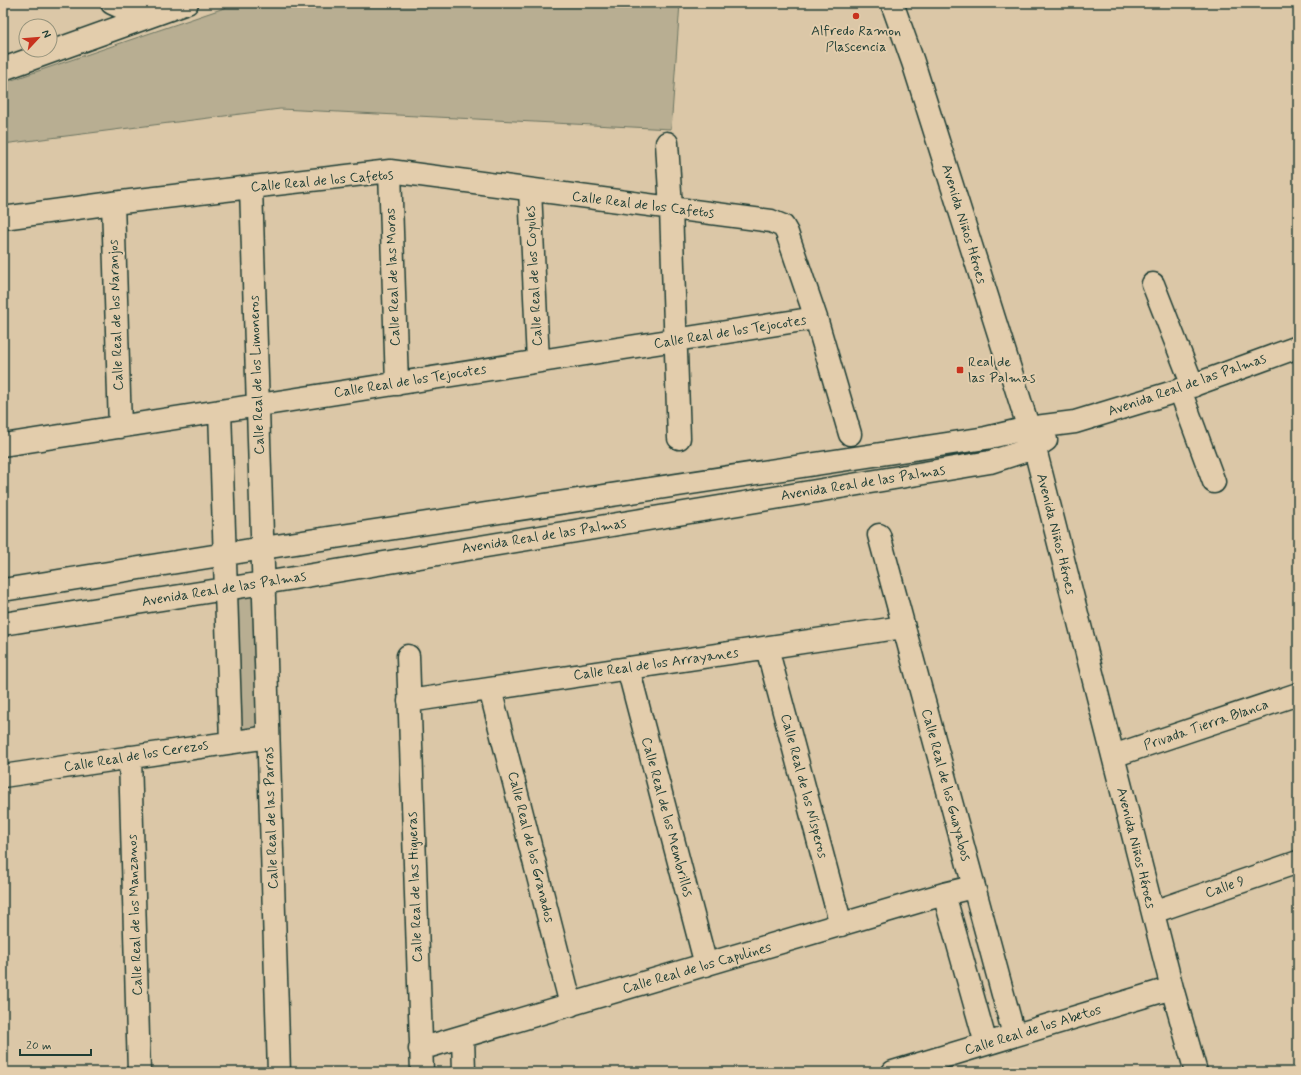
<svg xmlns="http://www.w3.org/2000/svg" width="1301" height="1075" font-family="Mynerve,sans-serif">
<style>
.green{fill:#b8ae92;stroke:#6c7663}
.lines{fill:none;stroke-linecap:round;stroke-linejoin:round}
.minor-casing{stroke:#1f3d34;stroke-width:25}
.minor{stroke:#e3cdac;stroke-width:22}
.poi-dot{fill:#c8321e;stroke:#e3cdac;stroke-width:1.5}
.labels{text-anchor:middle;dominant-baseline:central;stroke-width:4;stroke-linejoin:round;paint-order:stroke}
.poi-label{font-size:14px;fill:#1f3d34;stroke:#e3cdac}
.street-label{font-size:14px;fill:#1f3d34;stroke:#e3cdac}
</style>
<rect width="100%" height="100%" fill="#dbc7a7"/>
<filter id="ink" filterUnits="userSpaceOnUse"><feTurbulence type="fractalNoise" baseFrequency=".025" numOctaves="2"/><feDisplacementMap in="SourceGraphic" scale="8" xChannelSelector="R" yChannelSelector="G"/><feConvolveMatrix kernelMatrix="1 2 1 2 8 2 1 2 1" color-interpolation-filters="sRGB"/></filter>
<g filter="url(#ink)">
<path class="green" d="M 239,3 L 680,3 L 671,129 L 280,109 L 3,144 L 3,83 Z
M 259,591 L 265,732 L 236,734 L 232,595 Z"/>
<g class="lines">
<defs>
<path id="minor" d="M 112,3 L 145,18
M 892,3 L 913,62 L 1034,445 L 1172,988 L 1196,1072
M 3,69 L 187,3
M 667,143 L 671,209 L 679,438
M 390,171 L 397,384
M 251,187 L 279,1072
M 530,190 L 538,361
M 113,203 L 120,427
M 3,218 L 113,203 L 390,171 L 771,221 L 783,226 L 787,233 L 816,318 L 850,434
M 1153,284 L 1193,386
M 1180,390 L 1214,482
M 220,411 L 231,742
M 3,445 L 816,318
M 879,535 L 1014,1035
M 3,590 L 263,548 L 986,438 L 1028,428 L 1075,422 L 1180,390 L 1298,347
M 3,624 L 264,583 L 990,462 L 1034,448 L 1046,440
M 767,648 L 841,925
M 408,656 L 422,1072
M 628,668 L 706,965
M 490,689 L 571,1005
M 409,701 L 903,627
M 1113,756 L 1298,694
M 130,757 L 139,1072
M 3,776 L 268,737
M 944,894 L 986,1044
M 1153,912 L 1298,862
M 463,1037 L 464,1072
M 420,1049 L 944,894 L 973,887
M 893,1072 L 1172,988"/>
</defs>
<use href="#minor" class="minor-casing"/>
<use href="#minor" class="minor"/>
</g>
</g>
<g class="poi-dot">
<circle cx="856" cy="16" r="4"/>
<rect x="956" y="366" width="8" height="8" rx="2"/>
</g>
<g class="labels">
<g class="poi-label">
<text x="856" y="31">Alfredo Ramon<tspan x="856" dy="16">Plascencia</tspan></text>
<text x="968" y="362" text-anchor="start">Real de<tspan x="968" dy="16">las Palmas</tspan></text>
</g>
<g class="street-label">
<text transform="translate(322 181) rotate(-5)">Calle Real de los Cafetos</text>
<text transform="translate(643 205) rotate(7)">Calle Real de los Cafetos</text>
<text transform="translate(964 224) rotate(73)">Avenida Niños Héroes</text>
<text transform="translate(534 276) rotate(-93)">Calle Real de los Coyules</text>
<text transform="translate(393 277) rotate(-92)">Calle Real de las Moras</text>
<text transform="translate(116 315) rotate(-92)">Calle Real de los Naranjos</text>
<text transform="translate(730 332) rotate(-9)">Calle Real de los Tejocotes</text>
<text transform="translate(257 375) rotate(-92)">Calle Real de los Limoneros</text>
<text transform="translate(410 381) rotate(-9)">Calle Real de los Tejocotes</text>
<text transform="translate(1187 385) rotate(-19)">Avenida Real de las Palmas</text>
<text transform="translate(863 483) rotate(-9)">Avenida Real de las Palmas</text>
<text transform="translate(1056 534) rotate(76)">Avenida Niños Héroes</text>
<text transform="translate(544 536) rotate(-9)">Avenida Real de las Palmas</text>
<text transform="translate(224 589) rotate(-9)">Avenida Real de las Palmas</text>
<text transform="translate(656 664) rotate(-8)">Calle Real de los Arrayanes</text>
<text transform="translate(1206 725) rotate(-19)">Privada Tierra Blanca</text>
<text transform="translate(136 756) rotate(-9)">Calle Real de los Cerezos</text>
<text transform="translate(946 785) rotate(75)">Calle Real de los Guayabos</text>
<text transform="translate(804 786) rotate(75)">Calle Real de los Nísperos</text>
<text transform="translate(667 817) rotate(75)">Calle Real de los Membrillos</text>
<text transform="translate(271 818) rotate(-92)">Calle Real de las Parras</text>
<text transform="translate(531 847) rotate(76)">Calle Real de los Granados</text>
<text transform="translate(1136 848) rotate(76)">Avenida Niños Héroes</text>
<text transform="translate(415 887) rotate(-92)">Calle Real de las Higueras</text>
<text transform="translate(1225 887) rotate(-19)">Calle 9</text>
<text transform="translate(135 915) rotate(-92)">Calle Real de los Manzanos</text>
<text transform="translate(697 968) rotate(-16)">Calle Real de los Capulines</text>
<text transform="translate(1033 1030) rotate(-17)">Calle Real de los Abetos</text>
</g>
</g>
<rect width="1301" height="1075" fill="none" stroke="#e3cdac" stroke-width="16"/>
<rect x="8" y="8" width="1285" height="1059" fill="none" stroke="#1f3d34" stroke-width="1.5" filter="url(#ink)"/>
<g transform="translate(38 38) rotate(64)"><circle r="19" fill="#e3cdac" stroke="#95937c"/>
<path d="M0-3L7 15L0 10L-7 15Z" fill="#c8321e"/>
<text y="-6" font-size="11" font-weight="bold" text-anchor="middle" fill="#1f3d34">N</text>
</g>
<path d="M20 1049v6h71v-6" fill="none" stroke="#1f3d34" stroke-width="2"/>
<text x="26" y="1049" font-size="12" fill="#1f3d34" stroke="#e3cdac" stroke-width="3" paint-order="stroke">20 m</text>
</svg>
